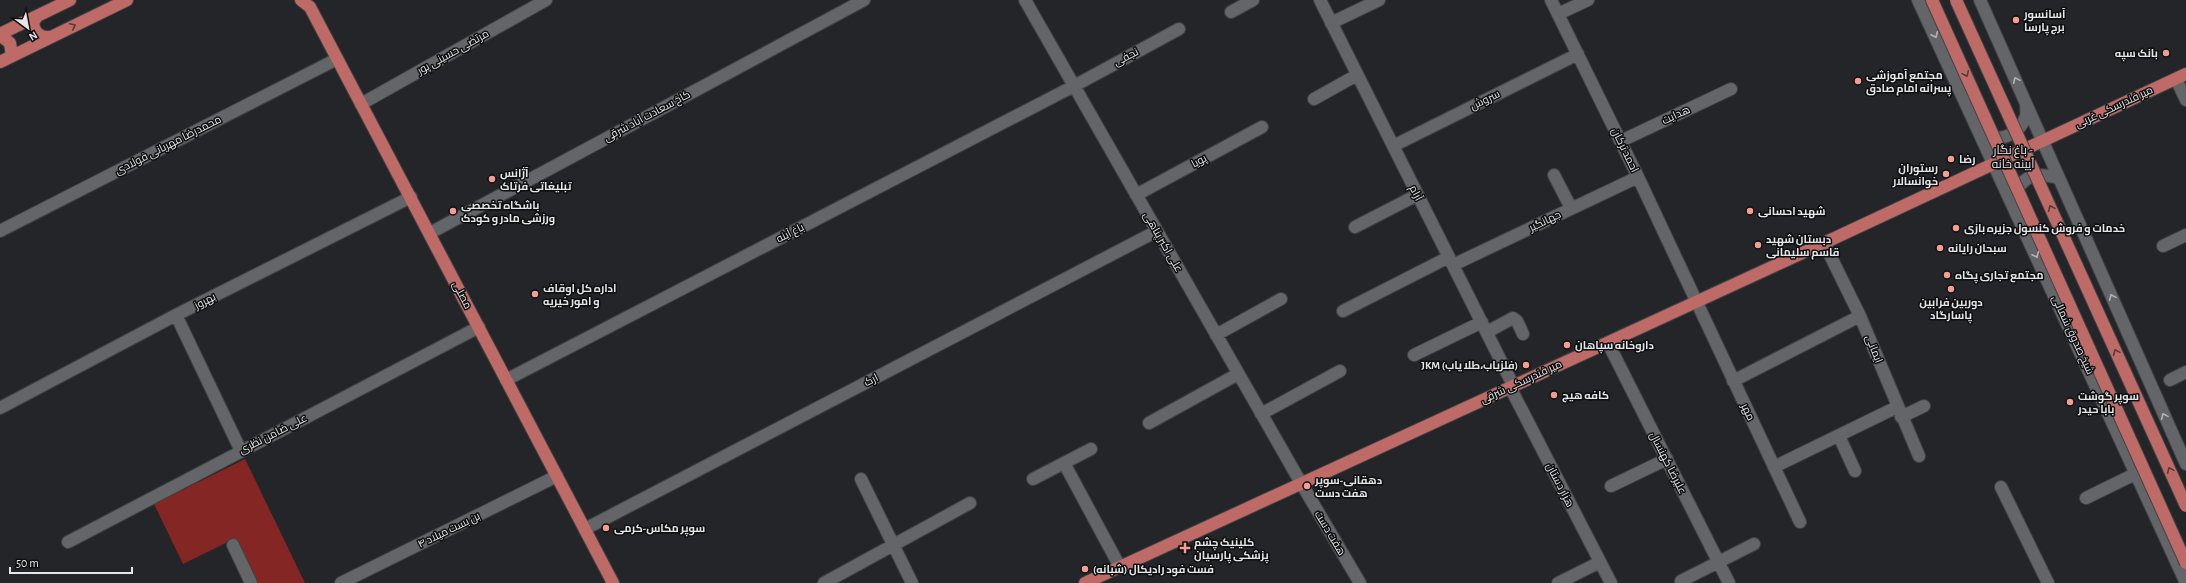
<svg xmlns="http://www.w3.org/2000/svg" width="2186" height="583" font-family="'Alegreya Sans',Cairo,sans-serif">
<style>
.forest{fill:#832624}
.lines{fill:none;stroke-linecap:round;stroke-linejoin:round}
.minor-casing{stroke:#414245;stroke-width:14}
.major-casing{stroke:#414245;stroke-width:14}
.minor{stroke:#636568;stroke-width:12}
.major{stroke:#be6b67;stroke-width:12}
.major-bridge-casing{stroke:#414245;stroke-width:14;stroke-linecap:butt}
.major-bridge{stroke:#be6b67;stroke-width:12}
.oneway{stroke:#5d3837}
.oneway2{stroke:#b2b3b5}
.poi-dot{fill:#f59c93;stroke:#0d0e0f;stroke-width:1.5}
.labels{text-anchor:middle;dominant-baseline:central;stroke-width:3;stroke-linejoin:round;paint-order:stroke}
.poi-label{font-size:11px;font-weight:bold;fill:#e6e7e9;stroke:#0d0e0f;text-anchor:start}
.street-label{font-size:11px;fill:#e6e7e9;stroke:#0d0e0f}
.neighbourhood-label{font-size:12px;fill:#e6e7e9;stroke:#0d0e0f}
</style>
<rect width="100%" height="100%" fill="#232528"/>
<path class="forest" d="M 245,459 L 305,583 L 256,583 L 234,539 L 183,564 L 154,504 Z"/>
<g class="lines">
<defs>
<path id="minor" d="M 1025,0 L 1301,483 L 1360,583
M 1320,0 L 1513,385
M 1551,0 L 1638,177 L 1800,522
M 1918,0 L 2186,583
M 1980,0 L 2186,464
M 1231,12 L 1253,0
M 1558,14 L 1588,0
M 1331,23 L 1379,0
M 2176,79 L 2186,100
M 1314,99 L 1357,75
M 361,104 L 546,0
M 1986,134 C 2001,144 2021,132 2026,116 C 2027,113 2026,108 2026,104
M 1621,141 L 1731,89
M 1393,146 L 1578,54
M 1554,175 L 1571,208
M 1136,195 L 1262,127
M 2014,197 C 2022,174 2038,172 2059,178
M 1355,227 L 1417,195
M 0,231 L 337,59
M 430,233 L 864,0
M 1824,243 L 1860,316 L 1919,456
M 2163,246 L 2186,235
M 1453,265 L 1638,177
M 1343,311 L 1449,257
M 176,315 L 241,451
M 1487,332 L 1513,318 L 1517,321 L 1523,334
M 1216,335 L 1281,299
M 1608,343 L 1729,583
M 1414,355 L 1482,322
M 506,380 L 1074,86 L 1179,29
M 2170,380 L 2186,372
M 1733,381 L 1860,316
M 1510,387 L 1611,583
M 0,408 L 176,315 L 411,197
M 1261,414 L 1340,371
M 1901,417 L 1924,406
M 1149,423 L 1238,374
M 1839,436 L 1855,471
M 1064,463 L 1120,567
M 1774,467 L 1897,407
M 861,479 L 912,583
M 1033,479 L 1091,449
M 1611,486 L 1667,459
M 2001,487 L 2048,583
M 2086,498 L 2137,473
M 585,529 L 1157,231
M 68,542 L 479,327
M 233,545 L 251,583
M 1681,581 L 1754,544
M 341,583 L 557,476
M 824,583 L 970,503
M 1558,583 L 1600,562"/>
<path id="major" d="M 301,0 L 310,7 L 613,583
M 37,16 L 33,23 C 34,32 39,38 49,37
M 0,34 L 70,0
M 0,35 L 10,43 L 12,56
M 0,62 L 127,0
M 1085,583 L 1824,243 L 2186,74"/>
</defs>
<use href="#minor" class="minor-casing"/>
<use href="#major" class="major-casing"/>
<use href="#minor" class="minor"/>
<use href="#major" class="major"/>
<defs>
<path id="major-bridge" d="M 1932,0 L 2186,563
M 1956,0 L 2186,506"/>
</defs>
<use href="#major-bridge" class="major-bridge-casing"/>
<use href="#major-bridge" class="major-bridge"/>
</g>
<defs><path id="oneway-chevron" d="M-2-3.5L2.5 0L-2 3.5" fill="none" stroke-width="1.6" stroke-linecap="round" stroke-linejoin="round"/></defs>
<g class="oneway">
<use href="#oneway-chevron" transform="translate(73 26) rotate(-25)"/>
<use href="#oneway-chevron" transform="translate(1966 74) rotate(66)"/>
<use href="#oneway-chevron" transform="translate(2051 208) rotate(-114)"/>
<use href="#oneway-chevron" transform="translate(2116 352) rotate(-114)"/>
<use href="#oneway-chevron" transform="translate(2170 470) rotate(-114)"/>
</g>
<g class="oneway2">
<use href="#oneway-chevron" transform="translate(1935 35) rotate(65)"/>
<use href="#oneway-chevron" transform="translate(2016 80) rotate(-114)"/>
<use href="#oneway-chevron" transform="translate(2036 255) rotate(65)"/>
<use href="#oneway-chevron" transform="translate(2112 297) rotate(-114)"/>
<use href="#oneway-chevron" transform="translate(2164 416) rotate(-114)"/>
</g>
<g class="poi-dot">
<circle cx="2016" cy="20" r="4"/>
<circle cx="2166" cy="53" r="4"/>
<circle cx="1858" cy="81" r="4"/>
<circle cx="1951" cy="159" r="4"/>
<circle cx="1946" cy="174" r="4"/>
<circle cx="492" cy="179" r="4"/>
<circle cx="453" cy="211" r="4"/>
<circle cx="1750" cy="211" r="4"/>
<circle cx="1956" cy="228" r="4"/>
<circle cx="1758" cy="245" r="4"/>
<circle cx="1940" cy="248" r="4"/>
<circle cx="1947" cy="275" r="4"/>
<circle cx="1951" cy="289" r="4"/>
<circle cx="535" cy="294" r="4"/>
<circle cx="1567" cy="345" r="4"/>
<circle cx="1526" cy="365" r="4"/>
<circle cx="1554" cy="395" r="4"/>
<circle cx="2070" cy="402" r="4"/>
<circle cx="1307" cy="486" r="4"/>
<circle cx="606" cy="528" r="4"/>
<path d="M1183 542h4v4h4v4h-4v4h-4v-4h-4v-4h4z"/>
<circle cx="1085" cy="569" r="4"/>
</g>
<g class="labels">
<g class="poi-label">
<text x="2024" y="14">آسانسور<tspan x="2024" dy="13">برج پارسا</tspan></text>
<text x="2158" y="53" text-anchor="end">بانک سپه</text>
<text x="1866" y="75">مجتمع آموزشی<tspan x="1866" dy="13">پسرانه امام صادق</tspan></text>
<text x="1959" y="159">رضا</text>
<text x="1938" y="168" text-anchor="end">رستوران<tspan x="1938" dy="13">خوانسالار</tspan></text>
<text x="500" y="173">آژانس<tspan x="500" dy="13">تبلیغاتی فرتاک</tspan></text>
<text x="461" y="205">باشگاه تخصصی<tspan x="461" dy="13">ورزشی مادر و کودک</tspan></text>
<text x="1758" y="211">شهید احسانی</text>
<text x="1964" y="228">خدمات و فروش کنسول جزیره بازی</text>
<text x="1766" y="239">دبستان شهید<tspan x="1766" dy="13">قاسم سلیمانی</tspan></text>
<text x="1948" y="248">سبحان رایانه</text>
<text x="1955" y="275">مجتمع تجاری پگاه</text>
<text x="543" y="288">اداره کل اوقاف<tspan x="543" dy="13">و امور خیریه</tspan></text>
<text x="1951" y="302" text-anchor="middle">دوربین فرابین<tspan x="1951" dy="13">پاسارگاد</tspan></text>
<text x="1575" y="345">داروخانه سپاهان</text>
<text x="1518" y="365" text-anchor="end">JKM (فلزیاب،طلا یاب)</text>
<text x="1562" y="395">کافه هیچ</text>
<text x="2078" y="396">سوپر گوشت<tspan x="2078" dy="13">بابا حیدر</tspan></text>
<text x="1315" y="480">دهقانی-سوپر<tspan x="1315" dy="13">هفت دست</tspan></text>
<text x="614" y="528">سوپر مکاس-کرمی</text>
<text x="1194" y="542">کلینیک چشم<tspan x="1194" dy="13">پزشکی پارسیان</tspan></text>
<text x="1093" y="569">فست فود رادیکال (شبانه)</text>
</g>
<g class="street-label">
<text transform="translate(453 52) rotate(-29)">مرتضی حسینی پور</text>
<text transform="translate(1126 57) rotate(-28)">نجفی</text>
<text transform="translate(1485 100) rotate(-26)">سروش</text>
<text transform="translate(2114 107) rotate(-25)">میر فندرسکی غربی</text>
<text transform="translate(1676 115) rotate(-25)">هدایت</text>
<text transform="translate(647 116) rotate(-28)">کاخ سعادت آباد شرقی</text>
<text transform="translate(168 145) rotate(-27)">محمدرضا مهربانی فولادی</text>
<text transform="translate(1625 150) rotate(64)">احمد ترکان</text>
<text transform="translate(1199 161) rotate(-28)">پویا</text>
<text transform="translate(1416 193) rotate(63)">آرام</text>
<text transform="translate(1545 221) rotate(-26)">جهانگیر</text>
<text transform="translate(790 233) rotate(-27)">باغ آینه</text>
<text transform="translate(1163 242) rotate(60)">علی اکبر پناهی</text>
<text transform="translate(462 295) rotate(63)">مصلی</text>
<text transform="translate(205 301) rotate(-27)">بهروز</text>
<text transform="translate(2073 335) rotate(65)">شیخ صدوق شمالی</text>
<text transform="translate(1874 349) rotate(68)">ایمانی</text>
<text transform="translate(871 380) rotate(-27)">ارک</text>
<text transform="translate(1521 382) rotate(-25)">میر فندرسکی شرقی</text>
<text transform="translate(1748 412) rotate(65)">مهر</text>
<text transform="translate(273 434) rotate(-27)">علی ضامن نظری</text>
<text transform="translate(1668 463) rotate(63)">علیرضا کهنسال</text>
<text transform="translate(1560 485) rotate(63)">هزار دستان</text>
<text transform="translate(449 530) rotate(-26)">بن بست میلاد ۴</text>
<text transform="translate(1330 533) rotate(59)">هفت دست</text>
</g>
<g class="neighbourhood-label">
<text x="2013" y="150">باغ نگار -<tspan x="2013" dy="14">آیینه خانه</tspan></text>
</g>
</g>
<g transform="translate(28 28) rotate(148)" stroke="#0d0e0f" stroke-width="3" paint-order="stroke">
<path d="M0-3L7 15L0 10L-7 15Z" fill="#e6e7e9"/>
<text y="-6" font-size="11" font-weight="bold" text-anchor="middle" fill="#e6e7e9">N</text>
</g>
<path d="M10 567v6h122v-6" fill="none" stroke="#e6e7e9" stroke-width="2"/>
<text x="16" y="567" font-size="12" fill="#e6e7e9" stroke="#0d0e0f" stroke-width="3" paint-order="stroke">50 m</text>
</svg>
